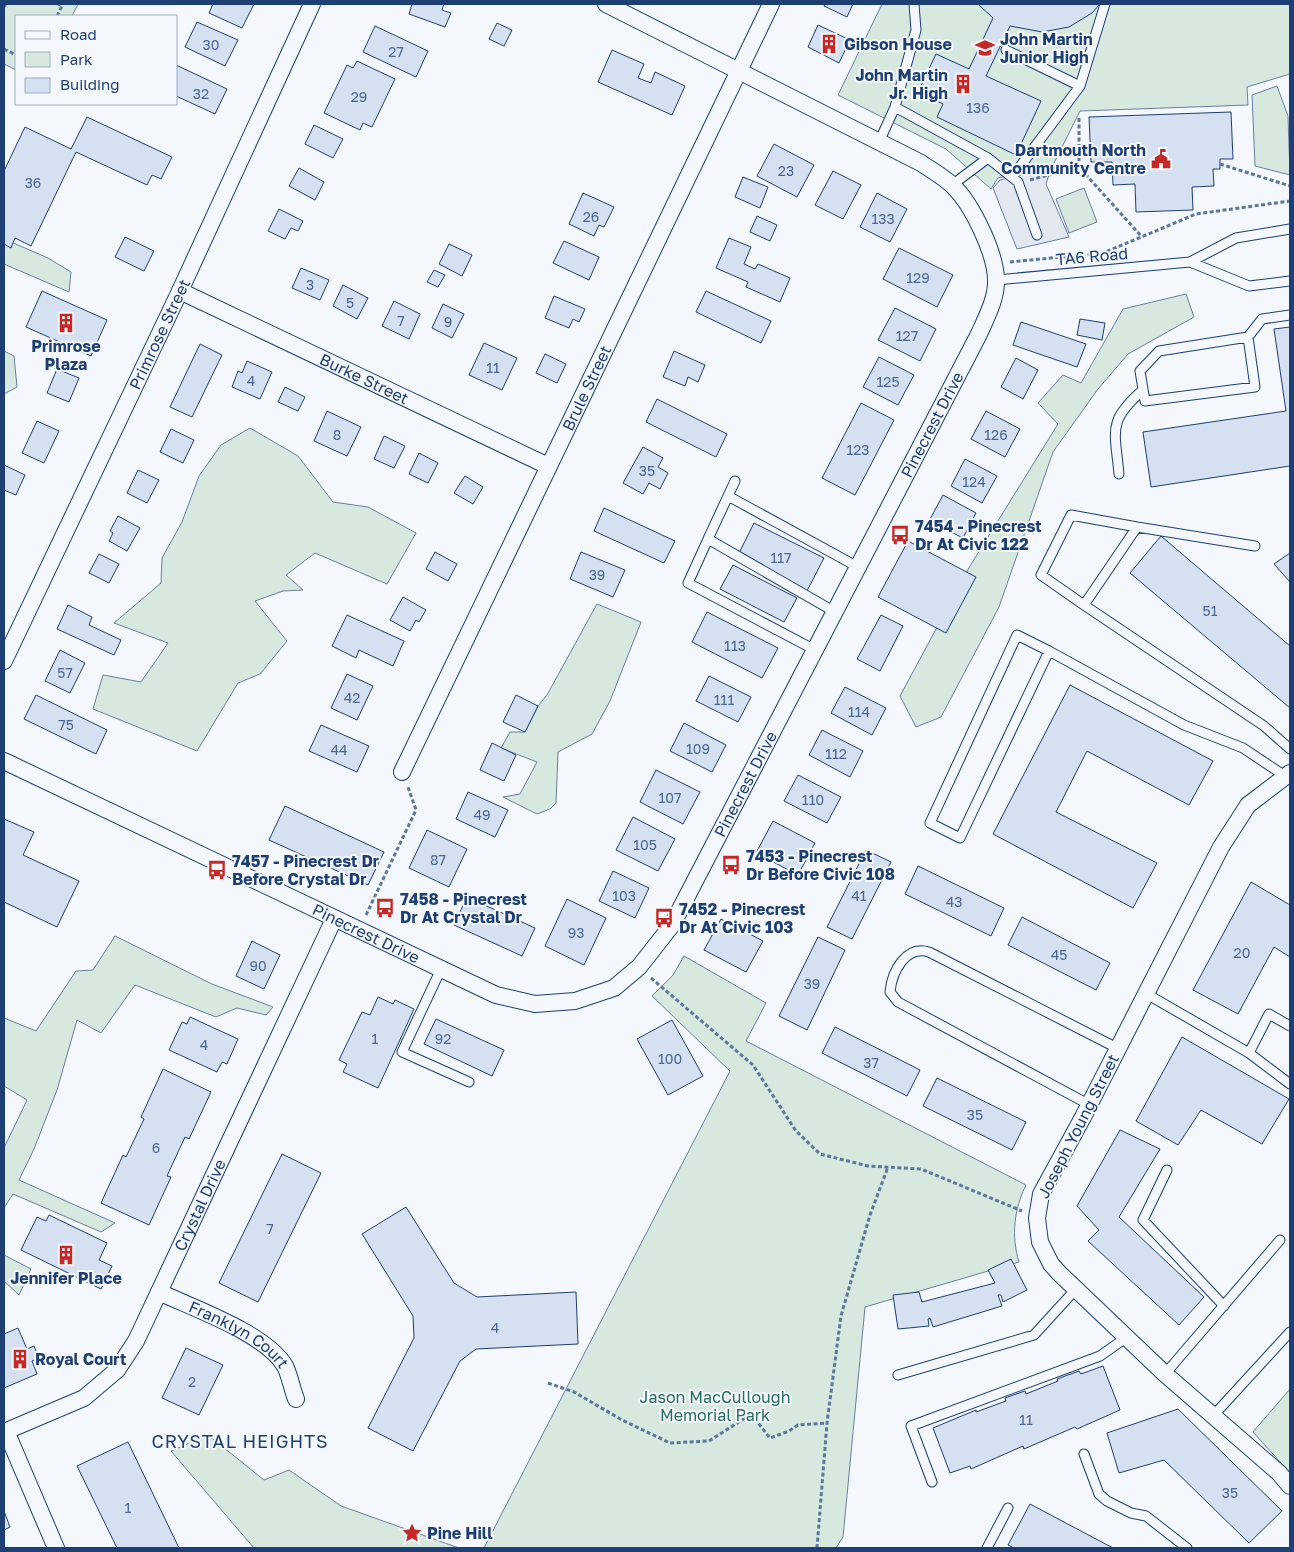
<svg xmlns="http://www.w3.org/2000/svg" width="1294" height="1552" font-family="'Golos Text',sans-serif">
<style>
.green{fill:#d7e8df;stroke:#687fa3}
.parking{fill:#e3e8f0;stroke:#687fa3}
.building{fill:#d5e0f0;stroke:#1d3f73}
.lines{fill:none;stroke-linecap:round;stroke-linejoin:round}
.lane-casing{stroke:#1d3f73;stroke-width:11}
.street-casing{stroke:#1d3f73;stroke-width:18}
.path{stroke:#5e769c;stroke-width:3;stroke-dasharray:4 2.5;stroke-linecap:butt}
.lane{stroke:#f4f7fb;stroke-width:9}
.street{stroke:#f4f7fb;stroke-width:16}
.labels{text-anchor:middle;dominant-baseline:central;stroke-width:4;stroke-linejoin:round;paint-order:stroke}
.number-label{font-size:14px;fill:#4b6792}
.poi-label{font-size:16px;font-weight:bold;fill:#1d3f73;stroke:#f4f7fb;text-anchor:start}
.street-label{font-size:16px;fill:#1d3f73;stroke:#f4f7fb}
.park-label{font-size:16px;fill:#2c6c60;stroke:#f4f7fb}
.neighbourhood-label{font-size:18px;letter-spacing:1px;fill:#1d3f73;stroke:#f4f7fb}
</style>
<rect width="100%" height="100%" fill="#f4f7fb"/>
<path class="green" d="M 4,4 L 78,4 L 72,16 L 16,16 L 16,70 L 4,64 Z
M 882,4 L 1290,4 L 1290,74 L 1247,87 L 1248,105 L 1080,111 L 1053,165 L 998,178 L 991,189 L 946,149 L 838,95 Z
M 1277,86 L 1288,116 L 1290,175 L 1255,166 L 1252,95 Z
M 1084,188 L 1097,222 L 1069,233 L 1056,199 Z
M 4,239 L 48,258 L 71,272 L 69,292 L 4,264 Z
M 1186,294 L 1194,317 L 1128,354 L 1098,389 L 1053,452 L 999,607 L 941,717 L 916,727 L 900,696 L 970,566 L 1058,424 L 1038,403 L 1063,375 L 1081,383 L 1123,309 Z
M 4,351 L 14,356 L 17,387 L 4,394 Z
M 250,428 L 298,456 L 333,502 L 368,507 L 416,533 L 387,584 L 315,553 L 286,575 L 303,590 L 283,591 L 255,601 L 287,641 L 260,674 L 238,683 L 197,751 L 93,709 L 103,675 L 141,682 L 168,643 L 114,623 L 161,583 L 162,558 L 182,522 L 199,476 L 221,445 Z
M 597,604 L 641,622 L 610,701 L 592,734 L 558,752 L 556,803 L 550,809 L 537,814 L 503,797 L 520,794 L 537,762 L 501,748 L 510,732 L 525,732 L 538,706 L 547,695 Z
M 115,936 L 212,984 L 273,1007 L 266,1015 L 237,1008 L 216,1017 L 135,985 L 101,1033 L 77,1020 L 57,1090 L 34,1149 L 19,1180 L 115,1223 L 101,1232 L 13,1194 L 4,1208 L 4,1148 L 27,1100 L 4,1086 L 4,1018 L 36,1031 L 76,971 L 93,970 Z
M 684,956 L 766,1003 L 746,1041 L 1026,1185 C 1014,1209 1011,1236 1019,1262 L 865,1307 L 843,1537 L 836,1548 L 484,1548 L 730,1071 L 652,996 L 673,975 Z
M 4,1255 L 31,1269 L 19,1295 L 4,1281 Z
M 1290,1389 L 1290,1473 L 1253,1432 Z
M 208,1435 L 264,1480 L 289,1470 L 341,1506 L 459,1548 L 254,1548 L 171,1451 Z"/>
<path class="parking" d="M 1051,168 L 1046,184 L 1069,237 L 1017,249 L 993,188 L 1000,180 Z"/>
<path class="building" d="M 213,4 L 254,4 L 242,28 L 209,13 Z
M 412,4 L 444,4 L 442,10 L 451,13 L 445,27 L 409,14 Z
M 825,4 L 853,4 L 847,17 L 824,6 Z
M 978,4 L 1100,4 L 1092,13 L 1069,27 L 1042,32 L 1010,26 L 986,76 L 1041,101 L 1016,155 L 937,117 L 943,104 L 918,92 L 936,54 L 969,69 L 993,18 Z
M 197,22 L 238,40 L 225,66 L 185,47 Z
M 497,23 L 512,30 L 504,46 L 489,39 Z
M 818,25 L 850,40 L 839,63 L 808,47 Z
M 375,26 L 428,51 L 416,77 L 363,52 Z
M 612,50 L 644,64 L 638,78 L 651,83 L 655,72 L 685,86 L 672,115 L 598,82 Z
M 357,61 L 395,79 L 372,127 L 363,123 L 360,130 L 324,113 L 347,65 L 353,68 Z
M 176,65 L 227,89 L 215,114 L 176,96 Z
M 1231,112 L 1233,159 L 1220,159 L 1220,169 L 1213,169 L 1214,186 L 1192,187 L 1193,210 L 1136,212 L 1135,184 L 1113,185 L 1112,162 L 1091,162 L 1089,117 Z
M 87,117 L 172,157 L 161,179 L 152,175 L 147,185 L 76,152 L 31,246 L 15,238 L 11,248 L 4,244 L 4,171 L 25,127 L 71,149 Z
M 314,125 L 343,139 L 333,158 L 305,144 Z
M 774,144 L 814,165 L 797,197 L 757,176 Z
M 299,168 L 324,182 L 315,200 L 289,186 Z
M 833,171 L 861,185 L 843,219 L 815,205 Z
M 743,177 L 768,187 L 760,208 L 735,197 Z
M 583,193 L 614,207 L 604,227 L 599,225 L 594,236 L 569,224 Z
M 877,193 L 907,209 L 890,242 L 860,227 Z
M 279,209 L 303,221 L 298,231 L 291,228 L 285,239 L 268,231 Z
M 757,216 L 777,225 L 770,241 L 750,232 Z
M 125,237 L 154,251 L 144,271 L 115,257 Z
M 729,238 L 751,247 L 744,264 L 755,269 L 758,264 L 790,278 L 780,302 L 746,287 L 748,282 L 716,268 Z
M 564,241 L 599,257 L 589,280 L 553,263 Z
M 449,244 L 472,255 L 462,276 L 439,264 Z
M 899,248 L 953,275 L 937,307 L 883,279 Z
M 301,268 L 329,280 L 320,300 L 292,288 Z
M 434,270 L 445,275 L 438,287 L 427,282 Z
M 343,285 L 368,298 L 357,319 L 333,306 Z
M 42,291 L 107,320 L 91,356 L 26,327 Z
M 706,291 L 771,321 L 761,343 L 696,312 Z
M 554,296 L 585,309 L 579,322 L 573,319 L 569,328 L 545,318 Z
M 394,301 L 420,314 L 409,339 L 382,326 Z
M 443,304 L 464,314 L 452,338 L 432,328 Z
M 895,308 L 936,329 L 920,361 L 878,340 Z
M 1080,319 L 1105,323 L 1102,340 L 1077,335 Z
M 1021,322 L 1086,344 L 1077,367 L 1013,345 Z
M 1290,327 L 1290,466 L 1151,487 L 1143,432 L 1286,411 L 1274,329 Z
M 484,343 L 517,358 L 502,390 L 469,375 Z
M 200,344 L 222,355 L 192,417 L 170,407 Z
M 674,351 L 705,365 L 698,382 L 688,377 L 685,386 L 663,377 Z
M 545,354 L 566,364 L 557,383 L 536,373 Z
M 879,357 L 914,375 L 898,405 L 863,387 Z
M 1016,358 L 1038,370 L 1023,399 L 1001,387 Z
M 247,361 L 272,372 L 260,399 L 232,387 L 238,371 L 242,373 Z
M 57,369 L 79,378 L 69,402 L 47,393 Z
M 285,387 L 305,397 L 298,411 L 278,402 Z
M 657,399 L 727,434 L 716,457 L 646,422 Z
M 861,403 L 894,420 L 855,495 L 822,478 Z
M 327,411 L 361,427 L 347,456 L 314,441 Z
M 986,411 L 1020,429 L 1005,457 L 971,439 Z
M 37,421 L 59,431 L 44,463 L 22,453 Z
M 171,429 L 194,440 L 183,463 L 160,452 Z
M 384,436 L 405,446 L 394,468 L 374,459 Z
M 643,447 L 663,458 L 658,467 L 668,473 L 660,489 L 649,483 L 643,494 L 623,483 Z
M 419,453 L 438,463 L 428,483 L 409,474 Z
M 965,459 L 997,476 L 982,503 L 951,486 Z
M 4,465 L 25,475 L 16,495 L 4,490 Z
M 138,470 L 159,480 L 147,503 L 127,493 Z
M 465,476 L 483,487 L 473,504 L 454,493 Z
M 943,495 L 976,513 L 963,538 L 929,521 Z
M 604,508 L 675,541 L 664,563 L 594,531 Z
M 118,516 L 140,528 L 127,551 L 109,541 L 113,533 L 110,531 Z
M 754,523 L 824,558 L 807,591 L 738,555 Z
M 1161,536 L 1290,646 L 1290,708 L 1130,573 Z
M 908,541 L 976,577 L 946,633 L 878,597 Z
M 435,552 L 457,564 L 448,581 L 426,569 Z
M 581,552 L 625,570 L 613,597 L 570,579 Z
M 1290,553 L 1290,582 L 1274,564 Z
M 99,554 L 119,564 L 109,583 L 89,573 Z
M 733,565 L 797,598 L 784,622 L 720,589 Z
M 403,597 L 426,610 L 419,622 L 416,620 L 410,631 L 390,620 Z
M 68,605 L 92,617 L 89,625 L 121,640 L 114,655 L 57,629 Z
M 707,612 L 778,648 L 762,678 L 692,642 Z
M 347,615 L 404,641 L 393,666 L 359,650 L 356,658 L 332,646 Z
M 881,615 L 903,626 L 880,671 L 857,659 Z
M 60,650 L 85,663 L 70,693 L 45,681 Z
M 347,674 L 373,686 L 357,720 L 331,708 Z
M 709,676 L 751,697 L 738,722 L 696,701 Z
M 1070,685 L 1213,761 L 1189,805 L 1087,751 L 1056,812 L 1157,863 L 1133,908 L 993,834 Z
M 845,687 L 886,708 L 872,735 L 831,713 Z
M 36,695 L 107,730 L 96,754 L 24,719 Z
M 516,695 L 538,706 L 525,732 L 503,722 Z
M 684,723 L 726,745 L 712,772 L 670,751 Z
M 321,725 L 369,746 L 357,772 L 309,751 Z
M 822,730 L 863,751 L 850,777 L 809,755 Z
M 492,743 L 516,755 L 504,781 L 480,770 Z
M 656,770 L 700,792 L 683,824 L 640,802 Z
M 798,775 L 841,797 L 827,823 L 784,801 Z
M 468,792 L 508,810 L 495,837 L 456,819 Z
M 285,806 L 384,852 L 368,885 L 269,840 Z
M 633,817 L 675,839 L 658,871 L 616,850 Z
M 4,819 L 34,832 L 23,855 L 79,881 L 57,927 L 4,902 Z
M 773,821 L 815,843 L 798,875 L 756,853 Z
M 427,830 L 467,849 L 449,887 L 409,868 Z
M 866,850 L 891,862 L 852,939 L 827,927 Z
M 918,866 L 1004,908 L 991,936 L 905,894 Z
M 613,871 L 649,888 L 635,918 L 599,901 Z
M 1251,882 L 1290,905 L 1290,957 L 1274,947 L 1238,1014 L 1193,990 Z
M 467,897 L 535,928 L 522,956 L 454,925 Z
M 567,899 L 606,918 L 584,965 L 545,946 Z
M 1022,917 L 1110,963 L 1096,990 L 1008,945 Z
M 721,919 L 763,941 L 746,972 L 704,950 Z
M 818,937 L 845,950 L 807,1030 L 779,1016 Z
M 252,941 L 280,955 L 264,989 L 236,976 Z
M 378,997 L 393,1004 L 395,1000 L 414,1009 L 378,1088 L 343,1072 L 347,1064 L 339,1060 L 362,1012 L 370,1015 Z
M 190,1017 L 238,1039 L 227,1064 L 222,1062 L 217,1072 L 169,1050 L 182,1022 L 187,1024 Z
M 436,1019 L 504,1050 L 492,1076 L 424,1044 Z
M 672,1020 L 703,1076 L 668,1095 L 637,1039 Z
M 835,1027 L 920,1070 L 907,1096 L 822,1053 Z
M 1182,1037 L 1289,1099 L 1262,1144 L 1201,1110 L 1178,1145 L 1136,1121 Z
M 163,1069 L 211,1092 L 189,1139 L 185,1137 L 167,1176 L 171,1177 L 149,1225 L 101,1203 L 123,1155 L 126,1157 L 144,1119 L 141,1117 Z
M 937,1078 L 1026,1122 L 1012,1150 L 923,1106 Z
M 1120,1130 L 1160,1149 L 1119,1217 L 1204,1297 L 1179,1325 L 1088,1241 L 1099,1230 L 1077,1206 Z
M 282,1154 L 321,1173 L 258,1302 L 219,1283 Z
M 406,1207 L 454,1283 L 477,1297 L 576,1292 L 578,1344 L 476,1349 L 460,1361 L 413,1451 L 368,1428 L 414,1338 L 413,1316 L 362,1234 Z
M 49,1215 L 107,1243 L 99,1260 L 112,1266 L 101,1289 L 21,1250 L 37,1217 L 46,1221 Z
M 1011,1259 L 1027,1290 L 1003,1302 L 1001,1295 L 998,1295 L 1002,1306 L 933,1327 L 930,1318 L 928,1319 L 929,1326 L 898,1329 L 893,1295 L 919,1292 L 922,1302 L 995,1283 L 988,1270 Z
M 18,1328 L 27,1349 L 34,1346 L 39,1358 L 32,1361 L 37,1374 L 4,1388 L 4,1334 Z
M 186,1348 L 223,1365 L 199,1415 L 162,1398 Z
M 1103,1366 L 1120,1410 L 1077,1429 L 1075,1427 L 1024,1449 L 1023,1446 L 971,1469 L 970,1466 L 950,1473 L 933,1428 L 976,1410 L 976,1412 L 1006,1401 L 1005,1398 L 1025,1391 L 1026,1394 L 1058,1381 L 1057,1379 L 1079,1371 L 1081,1374 Z
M 1178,1409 L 1282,1511 L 1249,1543 L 1164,1460 L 1119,1473 L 1107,1433 Z
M 128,1442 L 179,1548 L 117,1548 L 77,1466 Z
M 1030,1504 L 1113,1548 L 1014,1548 L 1008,1545 Z
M 4,1511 L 10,1527 L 4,1530 Z"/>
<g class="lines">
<defs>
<path id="lane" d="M 1006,50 L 1080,86
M 895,107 L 916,30 L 914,4
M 879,142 L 895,107 L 988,158
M 1013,176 L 1080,86 L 1105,4
M 952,185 L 988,158 L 1018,182 L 1037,235
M 1190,262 L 1249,286 L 1290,281
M 996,280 L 1190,262 L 1236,238 L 1290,229
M 1248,337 L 1255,387 L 1145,401 L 1140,371 L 1159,351 L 1248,337 L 1262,319 L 1290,315
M 1119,474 C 1115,430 1107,421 1143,390
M 735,481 L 728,496 L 858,567
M 708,539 L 728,496
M 1255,546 L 1137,527 L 1084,605 L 1264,726 L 1290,749
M 1084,605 L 1041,575 L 1071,515 L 1137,527
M 815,650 L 688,583 L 708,539 L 835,612
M 1049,651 L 1017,635 L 930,823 L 960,838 L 1049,651 L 1184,725 L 1243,748 L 1285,776
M 441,969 L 402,1052 L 469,1082
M 1145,993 L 1249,1053 L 1290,1084
M 1249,1053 L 1269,1014 L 1290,1026
M 1088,1104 L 898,1002 L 890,992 C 892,971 906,945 929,952 L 1117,1048
M 1167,1170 L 1143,1220 L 1224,1306
M 1165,1374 L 1280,1240
M 898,1375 L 1034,1335 L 1076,1289
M 1213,1416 L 1290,1332
M 1084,1454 L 1099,1494 L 1107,1501 L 1131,1513 L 1146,1516 L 1187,1548
M 932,1482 L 911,1426 L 1100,1356 L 1127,1337
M 987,1548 L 1008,1508"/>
<g id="street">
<path id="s1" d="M 180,291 L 548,466"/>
<path id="s2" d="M 4,661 L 180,291 L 312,4"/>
<path id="s3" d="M 4,761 L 496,995 L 535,1004 L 575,1001 L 614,988 L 639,967 L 672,925 L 979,334 C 986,318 997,298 996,279 C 995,252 972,204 953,186 C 944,177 931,170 921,163 L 606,4"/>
<path id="s4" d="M 402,772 L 771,4"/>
<path d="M 1290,773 L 1248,805 L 1221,847 L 1083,1117 L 1041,1194 L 1037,1218 L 1040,1242 L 1051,1264 L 1059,1273 L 1165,1374 L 1279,1473 L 1290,1486"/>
<path id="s5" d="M 159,1292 C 195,1309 265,1333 285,1366 C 290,1376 292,1389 296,1399"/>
<path d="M 6,1431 L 56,1548"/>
<path id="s6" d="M 4,1432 L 84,1398 L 117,1370 L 136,1341 L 334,919"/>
</g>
</defs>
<use href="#lane" class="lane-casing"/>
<use href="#street" class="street-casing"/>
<path class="path" d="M 4,7 L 6,4
M 57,16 L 62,6 L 58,4
M 4,49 L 16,55
M 1079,118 L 1079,167 L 1142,237
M 1220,164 L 1290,186
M 1030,180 L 1079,167 L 1112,166
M 1010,262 L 1103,253 L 1196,214 L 1290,201
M 366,915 L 416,810 L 408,787
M 651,978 L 753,1065 L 796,1131 L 820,1154 L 868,1166 L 921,1169 L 1022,1211
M 548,1383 L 574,1392 L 622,1420 L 670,1443 L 709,1441 L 745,1418 L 755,1419 L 770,1438 L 789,1431 L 798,1425 L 827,1423
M 817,1548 L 827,1423 L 841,1316 L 870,1215 L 888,1167"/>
<use href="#lane" class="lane"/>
<use href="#street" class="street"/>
</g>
<defs>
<symbol id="building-bare" viewBox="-9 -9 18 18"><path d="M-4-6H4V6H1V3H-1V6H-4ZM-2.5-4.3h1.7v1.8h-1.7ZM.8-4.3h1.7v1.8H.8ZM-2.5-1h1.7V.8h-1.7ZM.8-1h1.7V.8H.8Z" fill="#c62828" stroke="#f4f7fb" stroke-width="2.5" paint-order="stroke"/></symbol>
<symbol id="school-bare" viewBox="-9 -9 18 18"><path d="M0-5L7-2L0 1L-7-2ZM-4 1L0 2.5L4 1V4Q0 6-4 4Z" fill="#c62828" stroke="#f4f7fb" stroke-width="2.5" paint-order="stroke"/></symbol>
<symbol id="civic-bare" viewBox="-9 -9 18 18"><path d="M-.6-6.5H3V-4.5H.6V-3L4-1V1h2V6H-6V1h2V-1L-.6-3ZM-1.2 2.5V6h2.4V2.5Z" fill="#c62828" stroke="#f4f7fb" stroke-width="2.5" paint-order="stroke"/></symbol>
<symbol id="bus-bare" viewBox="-9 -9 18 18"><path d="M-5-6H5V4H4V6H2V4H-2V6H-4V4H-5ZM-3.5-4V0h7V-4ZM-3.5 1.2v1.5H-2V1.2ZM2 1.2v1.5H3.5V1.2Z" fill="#c62828" stroke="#f4f7fb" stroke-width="2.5" paint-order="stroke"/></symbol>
<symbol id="sight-bare" viewBox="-9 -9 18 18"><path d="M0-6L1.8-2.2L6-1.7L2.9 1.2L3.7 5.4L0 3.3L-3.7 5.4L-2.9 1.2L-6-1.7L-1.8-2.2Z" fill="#c62828" stroke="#f4f7fb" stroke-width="2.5" paint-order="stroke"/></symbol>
</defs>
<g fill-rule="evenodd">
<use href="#building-bare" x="815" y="30" width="28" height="28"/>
<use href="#school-bare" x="971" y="34" width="28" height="28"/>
<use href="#building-bare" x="949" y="70" width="28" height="28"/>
<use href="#civic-bare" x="1147" y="145" width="28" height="28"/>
<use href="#building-bare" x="52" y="309" width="28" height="28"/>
<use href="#bus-bare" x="886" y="521" width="28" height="28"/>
<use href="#bus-bare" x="717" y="851" width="28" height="28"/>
<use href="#bus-bare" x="203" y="856" width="28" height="28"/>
<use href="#bus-bare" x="371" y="894" width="28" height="28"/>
<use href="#bus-bare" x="650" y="904" width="28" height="28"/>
<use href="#building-bare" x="52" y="1241" width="28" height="28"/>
<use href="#building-bare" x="6" y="1345" width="28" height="28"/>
<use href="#sight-bare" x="398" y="1519" width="28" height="28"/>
</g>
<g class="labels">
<g class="number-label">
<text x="211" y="44">30</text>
<text x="396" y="51">27</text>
<text x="201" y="93">32</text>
<text x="359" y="96">29</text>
<text x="978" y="107">136</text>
<text x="786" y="170">23</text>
<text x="33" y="182">36</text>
<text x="591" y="216">26</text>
<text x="883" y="218">133</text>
<text x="918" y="277">129</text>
<text x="310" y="284">3</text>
<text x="350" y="302">5</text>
<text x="401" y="320">7</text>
<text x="448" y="321">9</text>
<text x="907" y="335">127</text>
<text x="493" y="367">11</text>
<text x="251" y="380">4</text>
<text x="888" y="381">125</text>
<text x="337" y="434">8</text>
<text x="996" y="434">126</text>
<text x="858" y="449">123</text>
<text x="647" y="470">35</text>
<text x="974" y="481">124</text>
<text x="781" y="557">117</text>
<text x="597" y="574">39</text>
<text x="1210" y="610">51</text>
<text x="735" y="645">113</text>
<text x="65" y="672">57</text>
<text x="352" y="697">42</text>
<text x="724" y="699">111</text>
<text x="859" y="711">114</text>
<text x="66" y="724">75</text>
<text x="698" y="748">109</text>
<text x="339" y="749">44</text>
<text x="836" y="753">112</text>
<text x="670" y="797">107</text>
<text x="813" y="799">110</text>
<text x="482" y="814">49</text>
<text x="645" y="844">105</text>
<text x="438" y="859">87</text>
<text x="624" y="895">103</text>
<text x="859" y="895">41</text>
<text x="954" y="901">43</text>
<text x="576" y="932">93</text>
<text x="1242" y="952">20</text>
<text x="1059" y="954">45</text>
<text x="258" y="965">90</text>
<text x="812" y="983">39</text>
<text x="375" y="1038">1</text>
<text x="443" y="1038">92</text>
<text x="204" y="1044">4</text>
<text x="670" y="1058">100</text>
<text x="871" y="1062">37</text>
<text x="975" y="1114">35</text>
<text x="156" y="1147">6</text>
<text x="270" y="1228">7</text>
<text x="495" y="1327">4</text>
<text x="192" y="1381">2</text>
<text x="1026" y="1419">11</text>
<text x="1230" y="1492">35</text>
<text x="128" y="1507">1</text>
</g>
<g class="poi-label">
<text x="1000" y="39">John Martin<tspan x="1000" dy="18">Junior High</tspan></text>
<text x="844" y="44">Gibson House</text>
<text x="948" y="75" text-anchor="end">John Martin<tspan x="948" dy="18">Jr. High</tspan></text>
<text x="1146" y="150" text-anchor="end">Dartmouth North<tspan x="1146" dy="18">Community Centre</tspan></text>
<text x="66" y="346" text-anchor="middle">Primrose<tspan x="66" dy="18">Plaza</tspan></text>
<text x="915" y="526">7454 - Pinecrest<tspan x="915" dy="18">Dr At Civic 122</tspan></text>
<text x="746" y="856">7453 - Pinecrest<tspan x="746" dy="18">Dr Before Civic 108</tspan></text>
<text x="232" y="861">7457 - Pinecrest Dr<tspan x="232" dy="18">Before Crystal Dr</tspan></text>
<text x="400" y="899">7458 - Pinecrest<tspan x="400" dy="18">Dr At Crystal Dr</tspan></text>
<text x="679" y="909">7452 - Pinecrest<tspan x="679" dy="18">Dr At Civic 103</tspan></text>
<text x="66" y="1278" text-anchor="middle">Jennifer Place</text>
<text x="35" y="1359">Royal Court</text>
<text x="427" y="1533">Pine Hill</text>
</g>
<g class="street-label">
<text transform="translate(1092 256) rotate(-5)">TA6 Road</text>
<text stroke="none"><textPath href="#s2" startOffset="362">Primrose Street</textPath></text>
<text stroke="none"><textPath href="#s1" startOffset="204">Burke Street</textPath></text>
<text stroke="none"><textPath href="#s4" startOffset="426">Brule Street</textPath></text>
<text stroke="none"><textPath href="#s3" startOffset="1316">Pinecrest Drive</textPath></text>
<text stroke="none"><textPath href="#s3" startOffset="911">Pinecrest Drive</textPath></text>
<text stroke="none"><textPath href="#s3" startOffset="401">Pinecrest Drive</textPath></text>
<text transform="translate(1078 1126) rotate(-63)">Joseph Young Street</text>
<text stroke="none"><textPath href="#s6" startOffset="315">Crystal Drive</textPath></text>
<text stroke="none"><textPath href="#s5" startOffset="91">Franklyn Court</textPath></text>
</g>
<g class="park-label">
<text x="715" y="1397">Jason MacCullough<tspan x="715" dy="18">Memorial Park</tspan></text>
</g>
<g class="neighbourhood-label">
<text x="240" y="1441">CRYSTAL HEIGHTS</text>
</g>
</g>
<rect width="1294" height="1552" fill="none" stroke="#1d3f73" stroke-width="10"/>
<rect x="15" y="15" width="162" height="90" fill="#f4f7fb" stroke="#9eadc5"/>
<rect x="25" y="31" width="25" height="8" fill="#f4f7fb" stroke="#9eadc5"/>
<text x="60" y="40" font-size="15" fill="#1d3f73">Road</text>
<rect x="25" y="52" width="25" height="15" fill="#d7e8df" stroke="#9eadc5"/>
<text x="60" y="65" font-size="15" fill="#1d3f73">Park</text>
<rect x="25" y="78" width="25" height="15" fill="#d5e0f0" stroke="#9eadc5"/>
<text x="60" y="90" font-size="15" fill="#1d3f73">Building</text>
</svg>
